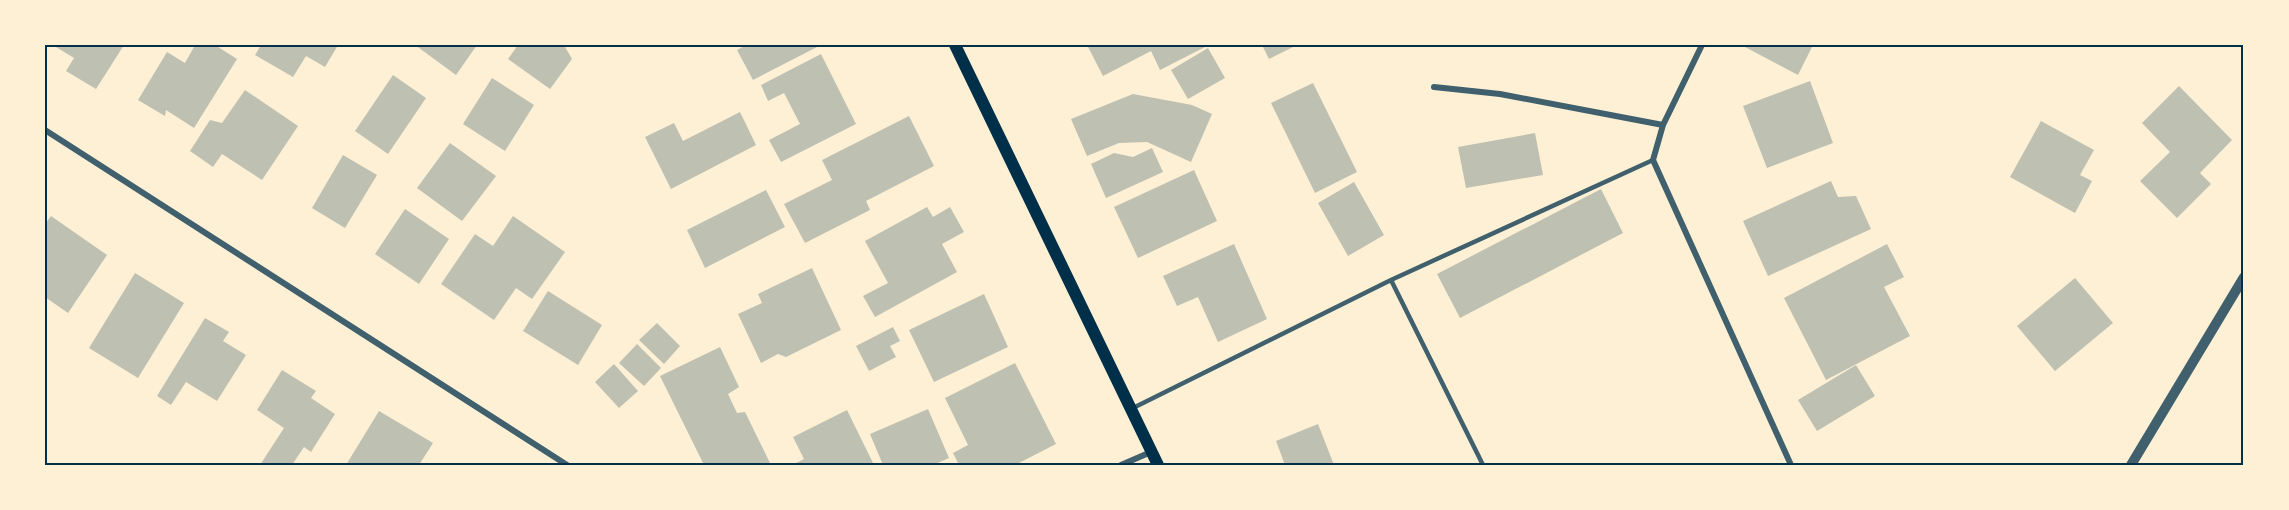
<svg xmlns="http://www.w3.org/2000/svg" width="2289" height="510" font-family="Arial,sans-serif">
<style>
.building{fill:#bec0b2}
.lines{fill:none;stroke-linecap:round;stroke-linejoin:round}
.service{stroke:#3f606c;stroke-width:4.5}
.minor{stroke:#3f606c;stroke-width:6}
.tertiary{stroke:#3f606c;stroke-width:10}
.secondary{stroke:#003049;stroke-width:12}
.neatline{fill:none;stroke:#003049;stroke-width:2}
</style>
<rect width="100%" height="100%" fill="#fdf0d5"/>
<path class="building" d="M 57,45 L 124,45 L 96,89 L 66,71 L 74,58 L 56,47 Z
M 195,45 L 215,45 L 237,59 L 194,128 L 166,110 L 165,116 L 138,100 L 167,52 L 185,63 Z
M 261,45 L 338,45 L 325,67 L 306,56 L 293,77 L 255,55 Z
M 415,45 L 477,45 L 456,75 Z
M 518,45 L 564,45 L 572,59 L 550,89 L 508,59 Z
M 746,45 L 821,45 L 753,80 L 737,50 Z
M 1087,45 L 1209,45 L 1160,70 L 1151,51 L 1103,76 Z
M 1262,45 L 1297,45 L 1269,59 Z
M 1746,45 L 1813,45 L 1798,75 L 1745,47 Z
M 1208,48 L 1225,78 L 1188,99 L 1171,70 Z
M 821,54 L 856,124 L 781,162 L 769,140 L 800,124 L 784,93 L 768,101 L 761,85 Z
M 393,75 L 426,98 L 388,154 L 355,131 Z
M 492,78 L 534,105 L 505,151 L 463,124 Z
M 1810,81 L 1833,143 L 1767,168 L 1743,106 Z
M 1313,83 L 1357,172 L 1315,193 L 1271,103 Z
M 2179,86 L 2232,140 L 2200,173 L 2211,184 L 2177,218 L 2140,181 L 2170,152 L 2142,123 Z
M 245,90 L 298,126 L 262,180 L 222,154 L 213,167 L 190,151 L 210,120 L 222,123 Z
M 1133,94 L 1192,105 L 1212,114 L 1191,162 L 1147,142 L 1119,143 L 1087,156 L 1071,119 Z
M 740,112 L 756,145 L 671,189 L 645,137 L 674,123 L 683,141 Z
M 909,116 L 934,166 L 866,201 L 870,210 L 805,243 L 784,204 L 832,180 L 822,160 Z
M 2041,121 L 2094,150 L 2080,175 L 2092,181 L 2075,213 L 2010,177 Z
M 1535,133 L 1543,175 L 1466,188 L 1458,147 Z
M 450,143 L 496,176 L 462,221 L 417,188 Z
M 1152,148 L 1163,172 L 1106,198 L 1091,164 L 1114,153 L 1133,157 Z
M 343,155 L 377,175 L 345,228 L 312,208 Z
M 1194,170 L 1217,221 L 1138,258 L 1114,207 Z
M 1831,181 L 1838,197 L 1856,196 L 1871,229 L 1768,276 L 1743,221 Z
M 1354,182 L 1384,235 L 1348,256 L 1318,203 Z
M 1601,189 L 1623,233 L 1460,318 L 1437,274 Z
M 766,190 L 785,227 L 705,268 L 687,230 Z
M 927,207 L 933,217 L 950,207 L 964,232 L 942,244 L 957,272 L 875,317 L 863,296 L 888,283 L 865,241 Z
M 405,209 L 449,239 L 419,284 L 375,254 Z
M 51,216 L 107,255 L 68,313 L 45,297 L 45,224 Z
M 513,216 L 565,252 L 532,299 L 516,288 L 494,320 L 441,284 L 475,234 L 493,246 Z
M 1234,244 L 1267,319 L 1218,342 L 1198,297 L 1177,306 L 1163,276 Z
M 1887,244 L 1904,277 L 1884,287 L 1910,336 L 1826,380 L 1784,298 Z
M 812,268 L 841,330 L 786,357 L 778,354 L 761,363 L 738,314 L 762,303 L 758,294 Z
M 135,273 L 184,303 L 138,378 L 89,348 Z
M 2075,278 L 2113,323 L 2055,371 L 2017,326 Z
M 548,291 L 602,325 L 578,365 L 523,331 Z
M 984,294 L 1008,347 L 934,382 L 909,330 Z
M 205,318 L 229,332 L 223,341 L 246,355 L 217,401 L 186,382 L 171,405 L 157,396 Z
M 657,323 L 680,346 L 664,364 L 639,340 Z
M 893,327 L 900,341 L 890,346 L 896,357 L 869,371 L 856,346 Z
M 637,344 L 661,368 L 644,386 L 619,363 Z
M 720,347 L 739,387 L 728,394 L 737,413 L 745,412 L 771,465 L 704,465 L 660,376 Z
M 1015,363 L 1056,444 L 1015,465 L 959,465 L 953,453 L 968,445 L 945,398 Z
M 614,364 L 638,391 L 619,408 L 595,382 Z
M 1856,365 L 1875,396 L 1817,431 L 1798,400 Z
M 282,370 L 316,391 L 311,398 L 335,414 L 311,452 L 304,447 L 292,465 L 260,465 L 284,428 L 257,410 Z
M 928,409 L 949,458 L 933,465 L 883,465 L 870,434 Z
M 847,410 L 874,465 L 792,465 L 804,459 L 793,437 Z
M 379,411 L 433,443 L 419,465 L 346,465 Z
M 1318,424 L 1334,465 L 1285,465 L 1276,441 Z"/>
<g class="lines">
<path class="service" d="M 1391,280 L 1483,465
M 1133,408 L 1391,280 L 1653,160"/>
<path class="minor" d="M 1702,45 L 1663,125 L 1653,160 L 1791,465
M 1434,87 L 1500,94 L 1663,125
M 45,130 L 567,465
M 1121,465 L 1151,452"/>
<path class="tertiary" d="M 2131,465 L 2244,277"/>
<path class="secondary" d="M 955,45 L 1158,465"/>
</g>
<rect width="2289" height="510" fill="none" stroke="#fdf0d5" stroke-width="93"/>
<rect x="46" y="46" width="2196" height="418" class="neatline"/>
</svg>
